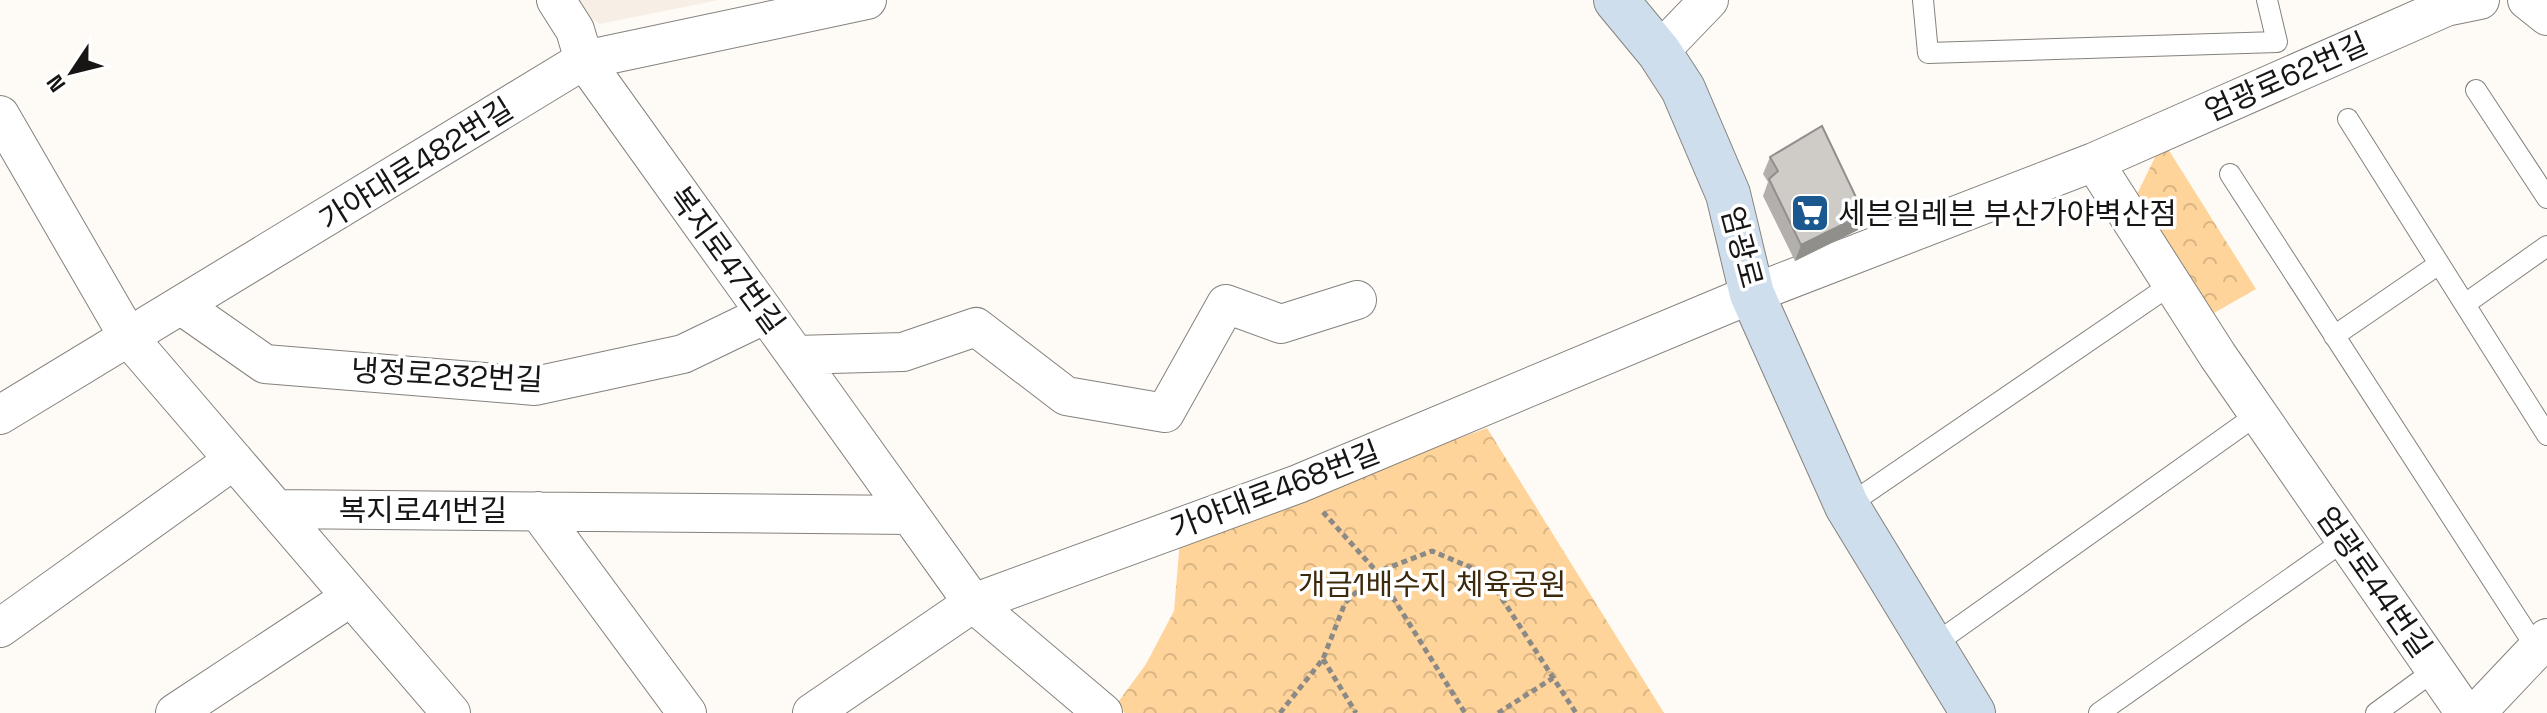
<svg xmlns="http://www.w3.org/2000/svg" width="2547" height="713" font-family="'Space Grotesk','Noto Sans KR',sans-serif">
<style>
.built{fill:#f7efe5}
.park{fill:url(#park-crowns)}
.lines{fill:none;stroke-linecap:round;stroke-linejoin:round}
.service-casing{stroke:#84827e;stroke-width:22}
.minor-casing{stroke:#84827e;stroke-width:40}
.secondary-casing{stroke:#84827e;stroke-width:46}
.path{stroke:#8c8a87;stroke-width:5;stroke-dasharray:6 4;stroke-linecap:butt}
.service{stroke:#fff;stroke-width:20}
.minor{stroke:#fff;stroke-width:38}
.secondary{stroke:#cfdeed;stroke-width:44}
.wall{fill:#b2afac}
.shaded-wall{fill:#918f8c}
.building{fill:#cfccc8;stroke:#918f8c;stroke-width:2}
.labels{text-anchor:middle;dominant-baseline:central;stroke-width:7;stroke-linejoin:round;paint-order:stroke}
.street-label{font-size:30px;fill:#171614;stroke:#fff}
.poi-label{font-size:30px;fill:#171614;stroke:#fff;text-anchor:start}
.park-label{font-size:30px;fill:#3d290b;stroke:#fff}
</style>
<defs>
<pattern id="park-crowns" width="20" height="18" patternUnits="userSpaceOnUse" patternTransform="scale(2)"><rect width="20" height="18" fill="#ffd49a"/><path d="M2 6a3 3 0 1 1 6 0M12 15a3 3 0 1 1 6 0" fill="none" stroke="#dab584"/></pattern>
</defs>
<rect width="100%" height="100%" fill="#fefbf7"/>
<path class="built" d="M 573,0 L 719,0 L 600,24 L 581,13 Z"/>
<path class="park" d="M 2163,141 L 2256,289 L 2214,313 L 2137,194 Z
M 1487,428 L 1664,713 L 1125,713 L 1116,705 L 1146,664 L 1174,611 L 1180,540 Z"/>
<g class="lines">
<defs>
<path id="service" d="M 1923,0 L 1928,53 L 2277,42 L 2267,0
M 2476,90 L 2547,198
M 2348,119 L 2547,435
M 2230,174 L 2537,649
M 2465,304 L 2547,246
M 2334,336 L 2439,264
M 1847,506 L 2172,284
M 1932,646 L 2258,414
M 2099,713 L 2345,540
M 2376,713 L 2435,670"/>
<path id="minor" d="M 556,0 L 575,30 L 584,60 L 973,603 L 1103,713
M 2527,0 L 2547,16
M 1659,52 L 1709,0
M 0,115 L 129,338 L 451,713
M 2094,162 L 2218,356 L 2465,713
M 182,306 L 265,364 L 535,386 L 683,354 L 766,314
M 796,355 L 903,352 L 976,327 L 1066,396 L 1165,413 L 1226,304 L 1281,324 L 1357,300
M 0,415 L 584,60 L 867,0
M 276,509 L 910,515
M 538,511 L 687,713
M 0,628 L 234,460
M 175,713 L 351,597
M 812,713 L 973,603 L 1298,484 L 1752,294 L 2094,162 L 2446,7 L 2480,0
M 2476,713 L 2547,638"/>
<path id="secondary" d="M 1616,0 L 1659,52 L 1683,89 L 1728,194 L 1752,294 L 1847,506 L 1973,713"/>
</defs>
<use href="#service" class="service-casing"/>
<use href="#minor" class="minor-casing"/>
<use href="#secondary" class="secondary-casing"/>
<path class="path" d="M 1323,512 L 1377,572 L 1465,713
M 1323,659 L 1356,713
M 1280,713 L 1323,659 L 1345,603 L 1377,572 L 1432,551 L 1486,574 L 1576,713
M 1498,713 L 1553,678"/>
<use href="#service" class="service"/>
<use href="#minor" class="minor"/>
<use href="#secondary" class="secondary"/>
</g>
<path class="wall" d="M 1770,157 L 1858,230 L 1795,261 L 1763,196 L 1768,182 L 1763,174 Z"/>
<path class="shaded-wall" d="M 1864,214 L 1858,230 L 1795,261 L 1801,245 Z"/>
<path class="building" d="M 1822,126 L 1864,214 L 1801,245 L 1769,179 L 1778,171 L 1770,157 Z"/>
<defs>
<symbol id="supermarket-square" viewBox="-11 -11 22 22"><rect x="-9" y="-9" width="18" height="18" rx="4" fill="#1b588f" stroke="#fff"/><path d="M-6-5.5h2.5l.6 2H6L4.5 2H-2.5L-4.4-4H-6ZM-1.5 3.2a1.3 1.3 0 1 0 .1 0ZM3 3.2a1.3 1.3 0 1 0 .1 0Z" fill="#fff"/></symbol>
</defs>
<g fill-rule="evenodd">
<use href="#supermarket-square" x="1788" y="191" width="44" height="44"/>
</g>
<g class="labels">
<g class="street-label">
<text transform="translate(2286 77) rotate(-24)">엄광로62번길</text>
<text transform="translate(416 164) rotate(-32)">가야대로482번길</text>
<text transform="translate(1742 247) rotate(75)">엄광로</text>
<text transform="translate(727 260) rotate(54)">복지로47번길</text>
<text transform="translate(447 375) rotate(3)">냉정로232번길</text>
<text transform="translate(1275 490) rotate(-21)">가야대로468번길</text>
<text x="423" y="510">복지로41번길</text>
<text transform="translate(2374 582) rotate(55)">엄광로44번길</text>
</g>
<g class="poi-label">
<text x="1838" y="213">세븐일레븐 부산가야벽산점</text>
</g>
<g class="park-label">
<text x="1432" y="584">개금1배수지 체육공원</text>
</g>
</g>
<g transform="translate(72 72) rotate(235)" stroke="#ffffff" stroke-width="6" paint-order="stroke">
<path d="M0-6L14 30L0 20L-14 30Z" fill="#171614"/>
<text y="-12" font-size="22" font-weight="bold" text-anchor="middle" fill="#171614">N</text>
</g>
</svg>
